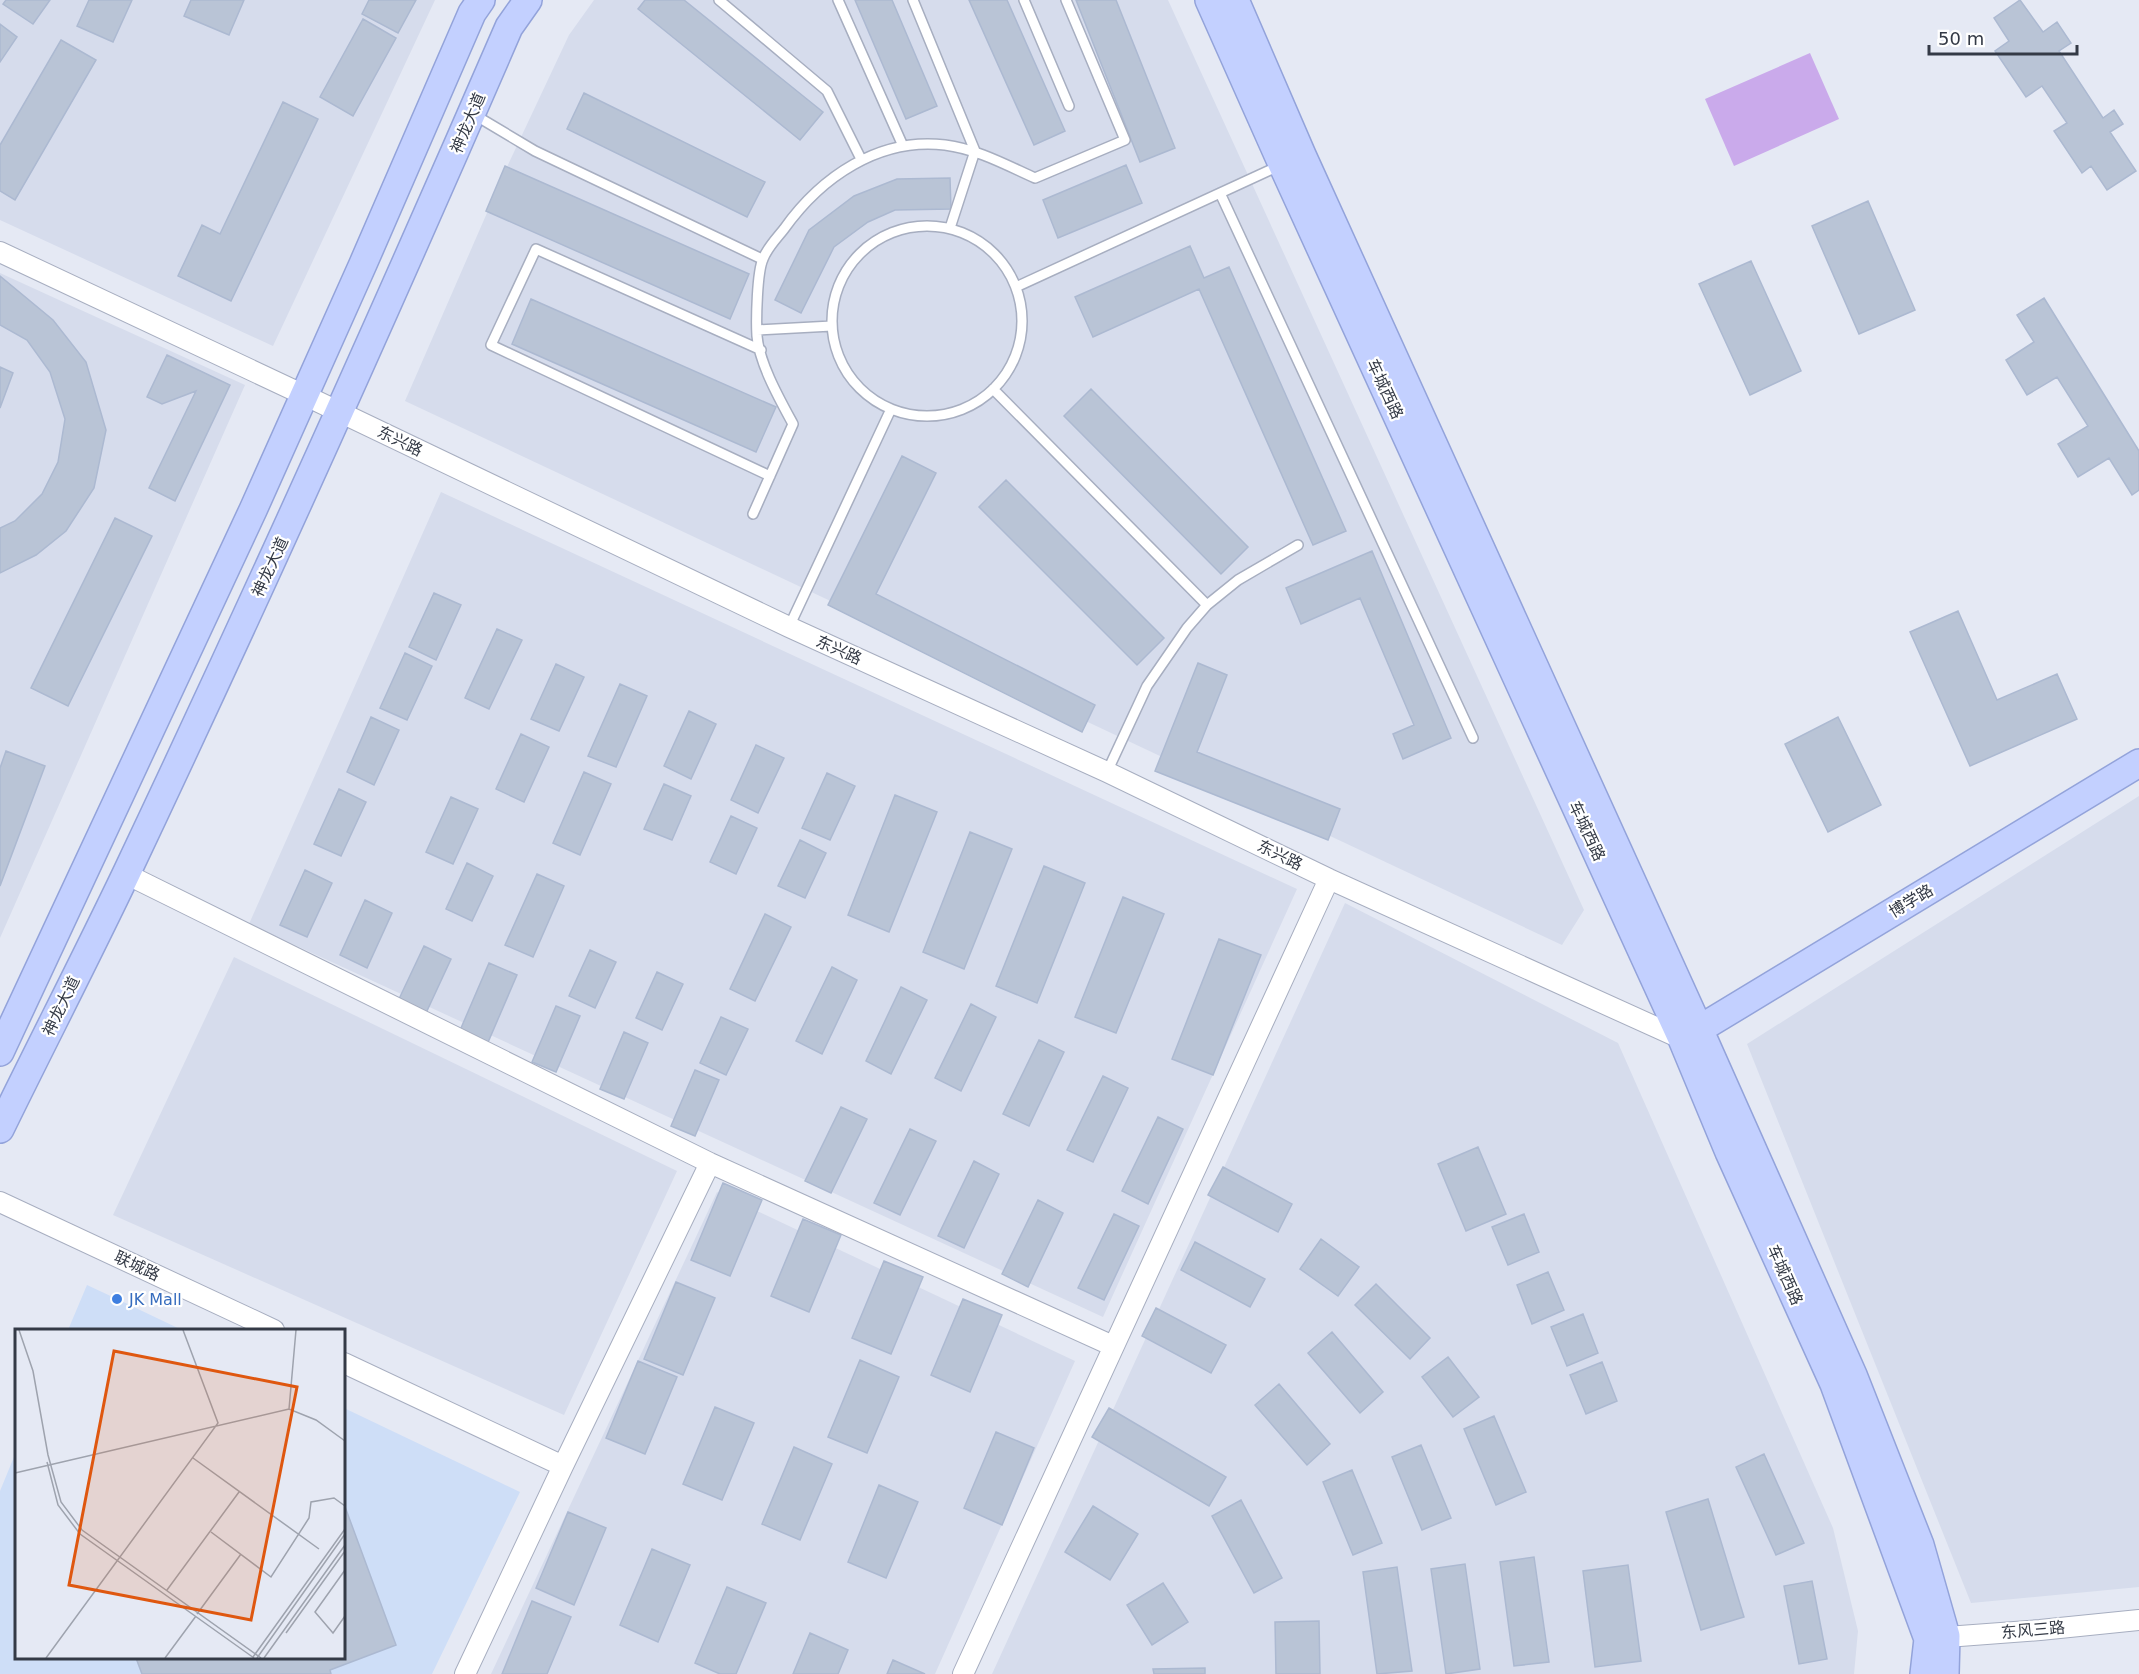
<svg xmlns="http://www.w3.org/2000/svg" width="2139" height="1674" font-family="'DejaVu Sans','Noto Sans SC',sans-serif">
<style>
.residential{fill:#d6dcec}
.commercial{fill:#cedef7}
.green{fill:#caaaeb}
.building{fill:#b9c4d6;stroke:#acb9d1;stroke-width:1.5}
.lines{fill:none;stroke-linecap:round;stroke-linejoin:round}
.lane-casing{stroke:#a7aec0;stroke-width:12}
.street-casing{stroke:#a7aec0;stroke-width:22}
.secondary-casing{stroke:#93a3da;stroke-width:30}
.lane{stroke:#fff;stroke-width:9}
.street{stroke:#fff;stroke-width:20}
.secondary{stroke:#c3d0ff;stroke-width:27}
.shop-dot{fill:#3f7fe0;stroke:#fff;stroke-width:2}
.labels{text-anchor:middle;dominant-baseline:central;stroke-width:4.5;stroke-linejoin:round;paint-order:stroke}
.street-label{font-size:16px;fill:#343a46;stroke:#fff}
.shop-label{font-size:16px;fill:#366cbe;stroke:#fff;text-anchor:start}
.inset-road{fill:none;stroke:#9ea3ae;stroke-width:1.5}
.view{fill:#df570f;fill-opacity:0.15;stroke:#df570f;stroke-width:3}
.inset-edge{fill:none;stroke:#343a46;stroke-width:3}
</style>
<rect width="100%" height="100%" fill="#e5e9f4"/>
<path class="residential" d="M 0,0 L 435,0 L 273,346 L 0,220 Z
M 594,0 L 1168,0 L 1584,910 L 1562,945 L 405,401 L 507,167 L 569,35 Z
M 0,273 L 245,385 L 0,938 Z
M 441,492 L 1297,889 L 1103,1317 L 249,924 Z
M 2139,796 L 2139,1587 L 1971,1603 L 1747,1044 Z
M 1345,903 L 1618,1043 L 1833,1528 L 1858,1631 L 1854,1674 L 992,1674 Z
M 234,957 L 677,1171 L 564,1415 L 113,1215 Z
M 717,1192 L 1075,1361 L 935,1674 L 491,1674 Z"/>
<path class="commercial" d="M 87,1285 L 117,1299 L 182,1330 L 68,1330 Z
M 344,1408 L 520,1492 L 432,1674 L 0,1674 L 0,1491 L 16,1452 L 16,1658 L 344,1658 Z"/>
<path class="green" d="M 1810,53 L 1839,119 L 1734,166 L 1705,99 Z"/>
<path class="building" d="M 6,0 L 50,0 L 33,24 L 3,4 Z
M 89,0 L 132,0 L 113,42 L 77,26 Z
M 191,0 L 244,0 L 229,35 L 184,16 Z
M 369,0 L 416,0 L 398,33 L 362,14 Z
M 645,0 L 684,0 L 823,112 L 800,140 L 638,9 Z
M 855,0 L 892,0 L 937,106 L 906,119 Z
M 969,0 L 1007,0 L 1065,131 L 1034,145 Z
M 1076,0 L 1116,0 L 1175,148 L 1140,162 Z
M 2020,0 L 2043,32 L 2057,22 L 2071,43 L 2059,51 L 2103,118 L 2114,110 L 2123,124 L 2110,132 L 2136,171 L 2107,190 L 2091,166 L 2082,173 L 2054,131 L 2067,123 L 2042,86 L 2026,97 L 1995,51 L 2009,41 L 1994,18 Z
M 363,19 L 396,38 L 353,116 L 320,97 Z
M 0,24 L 17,37 L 0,62 Z
M 61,40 L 96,60 L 15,200 L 0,191 L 0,145 Z
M 584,93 L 765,182 L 747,217 L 567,129 Z
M 283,102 L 318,119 L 231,301 L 178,276 L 202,225 L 220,234 Z
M 1126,165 L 1142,203 L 1058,238 L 1043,200 Z
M 505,166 L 749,274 L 730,319 L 486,211 Z
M 950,178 L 951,209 L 895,210 L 868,222 L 834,247 L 801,313 L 775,300 L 809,230 L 854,196 L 897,179 Z
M 1868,201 L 1915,310 L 1859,334 L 1812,226 Z
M 1190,246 L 1204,278 L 1229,267 L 1346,531 L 1313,545 L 1199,289 L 1093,337 L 1075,297 Z
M 1751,261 L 1801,371 L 1750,395 L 1699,284 Z
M 0,276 L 53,320 L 86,362 L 106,430 L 94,488 L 66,531 L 36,555 L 0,573 L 0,528 L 15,521 L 42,494 L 58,462 L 65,419 L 50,372 L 27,340 L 0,325 Z
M 2044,298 L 2139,451 L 2139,490 L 2132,495 L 2109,458 L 2078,477 L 2058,444 L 2088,426 L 2057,377 L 2027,395 L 2006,360 L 2034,342 L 2017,315 Z
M 531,299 L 776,407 L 756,452 L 512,344 Z
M 167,355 L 230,385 L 175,501 L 149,488 L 196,391 L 162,404 L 147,397 Z
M 0,367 L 13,373 L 0,408 Z
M 1091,389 L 1248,547 L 1221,574 L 1064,416 Z
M 902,456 L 936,473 L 876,594 L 1095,705 L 1082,732 L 828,605 Z
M 1006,480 L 1164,638 L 1137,665 L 979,507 Z
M 115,518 L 152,536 L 68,706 L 31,688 Z
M 1372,551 L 1451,738 L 1403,759 L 1393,734 L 1414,725 L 1360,598 L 1301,624 L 1286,588 Z
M 434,593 L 461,605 L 436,660 L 409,647 Z
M 1958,611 L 1997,700 L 2057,674 L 2077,719 L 1970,766 L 1910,632 Z
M 497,629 L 522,640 L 489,709 L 465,698 Z
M 405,653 L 432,666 L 407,720 L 380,708 Z
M 1198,663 L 1227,675 L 1197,752 L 1340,809 L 1328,840 L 1155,771 Z
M 556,664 L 584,677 L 559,731 L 531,719 Z
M 620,684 L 647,696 L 616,767 L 588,756 Z
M 689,711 L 716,724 L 691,779 L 664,766 Z
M 371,717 L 399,730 L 374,785 L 347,772 Z
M 1838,717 L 1881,805 L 1828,832 L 1785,744 Z
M 521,734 L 549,747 L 524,802 L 496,789 Z
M 756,745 L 784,758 L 758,813 L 731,800 Z
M 6,751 L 45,766 L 0,886 L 0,768 Z
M 584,772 L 611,784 L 580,855 L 553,843 Z
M 827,773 L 855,786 L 830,840 L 802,828 Z
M 664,784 L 691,796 L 672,840 L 644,829 Z
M 339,789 L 366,802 L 341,856 L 314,844 Z
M 895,795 L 937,812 L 889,932 L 848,915 Z
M 451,797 L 478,809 L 453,864 L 426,852 Z
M 731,816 L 757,828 L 736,874 L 710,862 Z
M 970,832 L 1012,849 L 964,969 L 923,952 Z
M 800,840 L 826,853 L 805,898 L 778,886 Z
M 467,863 L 493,876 L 472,921 L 446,909 Z
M 1044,866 L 1085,883 L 1037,1003 L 996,986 Z
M 305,870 L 332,883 L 307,937 L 280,925 Z
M 537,874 L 564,886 L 533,957 L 505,945 Z
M 1123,897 L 1164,914 L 1116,1033 L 1075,1017 Z
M 365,900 L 392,913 L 367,968 L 340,955 Z
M 765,914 L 791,927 L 755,1001 L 730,989 Z
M 1219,939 L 1261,955 L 1213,1075 L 1172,1059 Z
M 424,946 L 451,959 L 426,1013 L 398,1001 Z
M 590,950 L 616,962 L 595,1008 L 569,996 Z
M 489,963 L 517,975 L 486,1047 L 458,1035 Z
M 832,967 L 857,980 L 822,1054 L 796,1041 Z
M 657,972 L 683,984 L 662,1030 L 636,1018 Z
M 901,987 L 927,1000 L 891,1074 L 866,1061 Z
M 971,1004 L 996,1017 L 961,1091 L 935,1078 Z
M 556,1006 L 580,1016 L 556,1072 L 532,1062 Z
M 721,1017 L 748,1029 L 726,1075 L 700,1063 Z
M 624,1032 L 648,1043 L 624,1099 L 600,1089 Z
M 1039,1040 L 1064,1052 L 1029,1126 L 1003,1114 Z
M 695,1070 L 719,1080 L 695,1136 L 671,1126 Z
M 1103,1076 L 1128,1088 L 1093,1162 L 1067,1150 Z
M 841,1107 L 867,1119 L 831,1193 L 805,1181 Z
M 1158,1117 L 1183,1129 L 1148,1204 L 1122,1191 Z
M 910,1129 L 936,1141 L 900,1215 L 874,1203 Z
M 1478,1147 L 1506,1214 L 1466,1231 L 1438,1164 Z
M 974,1161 L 999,1174 L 964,1248 L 938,1236 Z
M 1223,1167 L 1292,1204 L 1278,1232 L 1208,1195 Z
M 723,1183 L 762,1200 L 730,1276 L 691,1260 Z
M 1038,1200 L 1063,1213 L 1028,1287 L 1002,1274 Z
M 1114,1214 L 1139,1226 L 1104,1300 L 1078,1288 Z
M 1524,1214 L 1539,1252 L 1508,1265 L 1492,1227 Z
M 803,1219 L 841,1235 L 809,1312 L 771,1296 Z
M 1321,1239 L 1359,1267 L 1338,1296 L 1300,1269 Z
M 1195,1242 L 1265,1279 L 1250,1307 L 1181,1270 Z
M 884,1261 L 923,1277 L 891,1354 L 852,1338 Z
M 1548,1272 L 1564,1310 L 1532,1324 L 1517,1285 Z
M 676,1282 L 715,1298 L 683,1375 L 644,1359 Z
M 1376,1284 L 1430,1338 L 1410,1359 L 1355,1305 Z
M 963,1299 L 1002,1315 L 970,1392 L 931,1375 Z
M 1156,1308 L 1226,1345 L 1211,1373 L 1142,1336 Z
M 1583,1314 L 1598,1353 L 1567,1366 L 1551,1327 Z
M 1332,1332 L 1383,1392 L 1360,1413 L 1308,1353 Z
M 1448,1357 L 1479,1397 L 1453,1417 L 1422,1377 Z
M 860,1360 L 899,1377 L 867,1453 L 828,1437 Z
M 638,1361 L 677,1377 L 645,1454 L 606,1438 Z
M 1602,1362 L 1617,1401 L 1586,1414 L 1570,1375 Z
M 1279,1384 L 1330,1444 L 1307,1465 L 1255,1405 Z
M 715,1407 L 754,1423 L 722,1500 L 683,1484 Z
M 1109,1408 L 1226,1477 L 1209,1506 L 1092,1437 Z
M 1494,1416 L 1526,1492 L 1496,1505 L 1464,1429 Z
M 996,1432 L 1034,1448 L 1002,1525 L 964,1508 Z
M 1421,1445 L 1451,1518 L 1422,1530 L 1392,1457 Z
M 794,1447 L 832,1464 L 800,1540 L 762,1524 Z
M 1764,1454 L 1804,1543 L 1776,1555 L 1736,1467 Z
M 1352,1470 L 1382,1543 L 1353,1555 L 1323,1482 Z
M 879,1485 L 918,1502 L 886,1578 L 848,1562 Z
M 1708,1499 L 1744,1617 L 1701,1630 L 1666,1512 Z
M 1241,1500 L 1282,1578 L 1254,1593 L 1212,1516 Z
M 344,1504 L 396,1645 L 330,1670 L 331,1674 L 142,1674 L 136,1658 L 344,1658 Z
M 1093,1506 L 1138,1534 L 1110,1580 L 1065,1552 Z
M 568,1512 L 606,1528 L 574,1605 L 536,1588 Z
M 652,1549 L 690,1565 L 658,1642 L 620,1625 Z
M 1534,1557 L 1549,1662 L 1514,1666 L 1500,1562 Z
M 1465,1564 L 1480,1669 L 1446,1674 L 1431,1569 Z
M 1628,1565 L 1641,1661 L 1595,1667 L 1583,1571 Z
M 1397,1567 L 1412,1671 L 1377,1674 L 1363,1572 Z
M 1812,1581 L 1827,1659 L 1799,1664 L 1784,1586 Z
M 1163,1583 L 1188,1622 L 1152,1645 L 1127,1605 Z
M 727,1587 L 766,1603 L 736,1674 L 720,1674 L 695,1663 Z
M 532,1601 L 571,1617 L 547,1674 L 502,1674 Z
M 1319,1621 L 1320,1674 L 1276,1674 L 1275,1622 Z
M 810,1633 L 848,1650 L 838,1674 L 793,1674 Z
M 893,1660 L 925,1674 L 887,1674 Z
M 1205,1668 L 1205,1674 L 1154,1674 L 1153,1669 Z"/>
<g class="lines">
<defs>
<path id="lane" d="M 719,0 L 827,91 L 861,159
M 838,0 L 903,146
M 913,0 L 975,151 L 950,228
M 1024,0 L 1069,106
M 473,114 L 535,151 L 762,259
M 1220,193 L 1473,738
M832 321a95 95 0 1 1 190 0a95 95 0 1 1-190 0Z
M 1016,287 L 1281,165
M 757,330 L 832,326
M 761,350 L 536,249 L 491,345 L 770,476
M 993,389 L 1207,605
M 753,514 L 793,424 C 780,400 759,363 757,336 C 756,320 757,272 763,259 C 767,248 777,238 784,229 C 821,177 879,137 945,145 C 977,149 1006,165 1035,178 L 1125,140 L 1066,0
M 789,627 L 891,409
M 1107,772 L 1147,686 L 1187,628 L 1207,605 L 1238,580 L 1298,545"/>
<path id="street" d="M 0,252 L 304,395 L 789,627 L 1107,772 L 1329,879 L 1682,1039
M 126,874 L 710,1163 L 1113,1346
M 0,1202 L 274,1330
M 344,1363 L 563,1466
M 1933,1638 L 2040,1630 L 2139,1620
M 465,1674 L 563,1466 L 710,1163
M 963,1674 L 1329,879"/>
<path id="secondary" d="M 1209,0 L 1282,164 L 1682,1039 L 1729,1152 L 1834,1384 L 1928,1639 L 1924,1674
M 1235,0 L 1302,155 L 1699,1029 L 1853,1375 L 1920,1545 L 1946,1636 L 1945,1674
M 1683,1039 L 2139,763
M 0,1052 L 253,510 L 363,264 L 472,13 L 481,0
M 0,1129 C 42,1043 86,958 127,872 C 259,593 386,311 509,27 L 528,0"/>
</defs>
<use href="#lane" class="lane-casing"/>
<use href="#street" class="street-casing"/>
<use href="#secondary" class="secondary-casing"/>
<use href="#lane" class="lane"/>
<use href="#street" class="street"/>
<use href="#secondary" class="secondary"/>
</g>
<circle class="shop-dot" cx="117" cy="1299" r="6"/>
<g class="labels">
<g class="street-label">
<text transform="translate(468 123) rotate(-67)">神龙大道</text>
<text transform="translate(1385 389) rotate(65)">车城西路</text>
<text transform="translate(400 441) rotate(26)">东兴路</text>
<text transform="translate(270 567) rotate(-65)">神龙大道</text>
<text transform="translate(839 650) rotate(24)">东兴路</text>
<text transform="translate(1587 831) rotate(65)">车城西路</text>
<text transform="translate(1280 855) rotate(26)">东兴路</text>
<text transform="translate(1911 901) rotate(-31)">博学路</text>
<text transform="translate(61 1006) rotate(-64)">神龙大道</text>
<text transform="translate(137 1266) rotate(25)">联城路</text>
<text transform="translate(1785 1275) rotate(66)">车城西路</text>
<text transform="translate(2033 1630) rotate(-5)">东风三路</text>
</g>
<g class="shop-label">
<text x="129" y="1299">JK Mall</text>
</g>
</g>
<g transform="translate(15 1329)">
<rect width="330" height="330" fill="#e5e9f4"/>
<path class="inset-road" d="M 4,1 L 18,42 L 33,126M 274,80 L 281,1M 33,126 L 46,173 L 67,201 L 246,329M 178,129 L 304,220M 32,133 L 43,176 L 65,205 L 239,329M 0,144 L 274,80 L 301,91 L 330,112M 196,203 L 256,248 L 294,189 L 296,173 L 319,169 L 330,177M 330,241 L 300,283 L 318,304 L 330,287M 152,261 L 224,163M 182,285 L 226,225M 271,304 L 330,222M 238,328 L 330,200M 31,329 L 203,94 L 168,1M 150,329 L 181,287M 242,329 L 330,205M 249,329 L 330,216"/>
<path class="view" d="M 99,22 L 282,58 L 236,291 L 54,256 Z"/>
<rect width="330" height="330" class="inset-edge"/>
</g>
<path d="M1929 45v9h148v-9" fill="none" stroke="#343a46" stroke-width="3"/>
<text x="1938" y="45" font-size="18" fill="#343a46" stroke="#ffffff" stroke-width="4.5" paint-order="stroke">50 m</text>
</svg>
